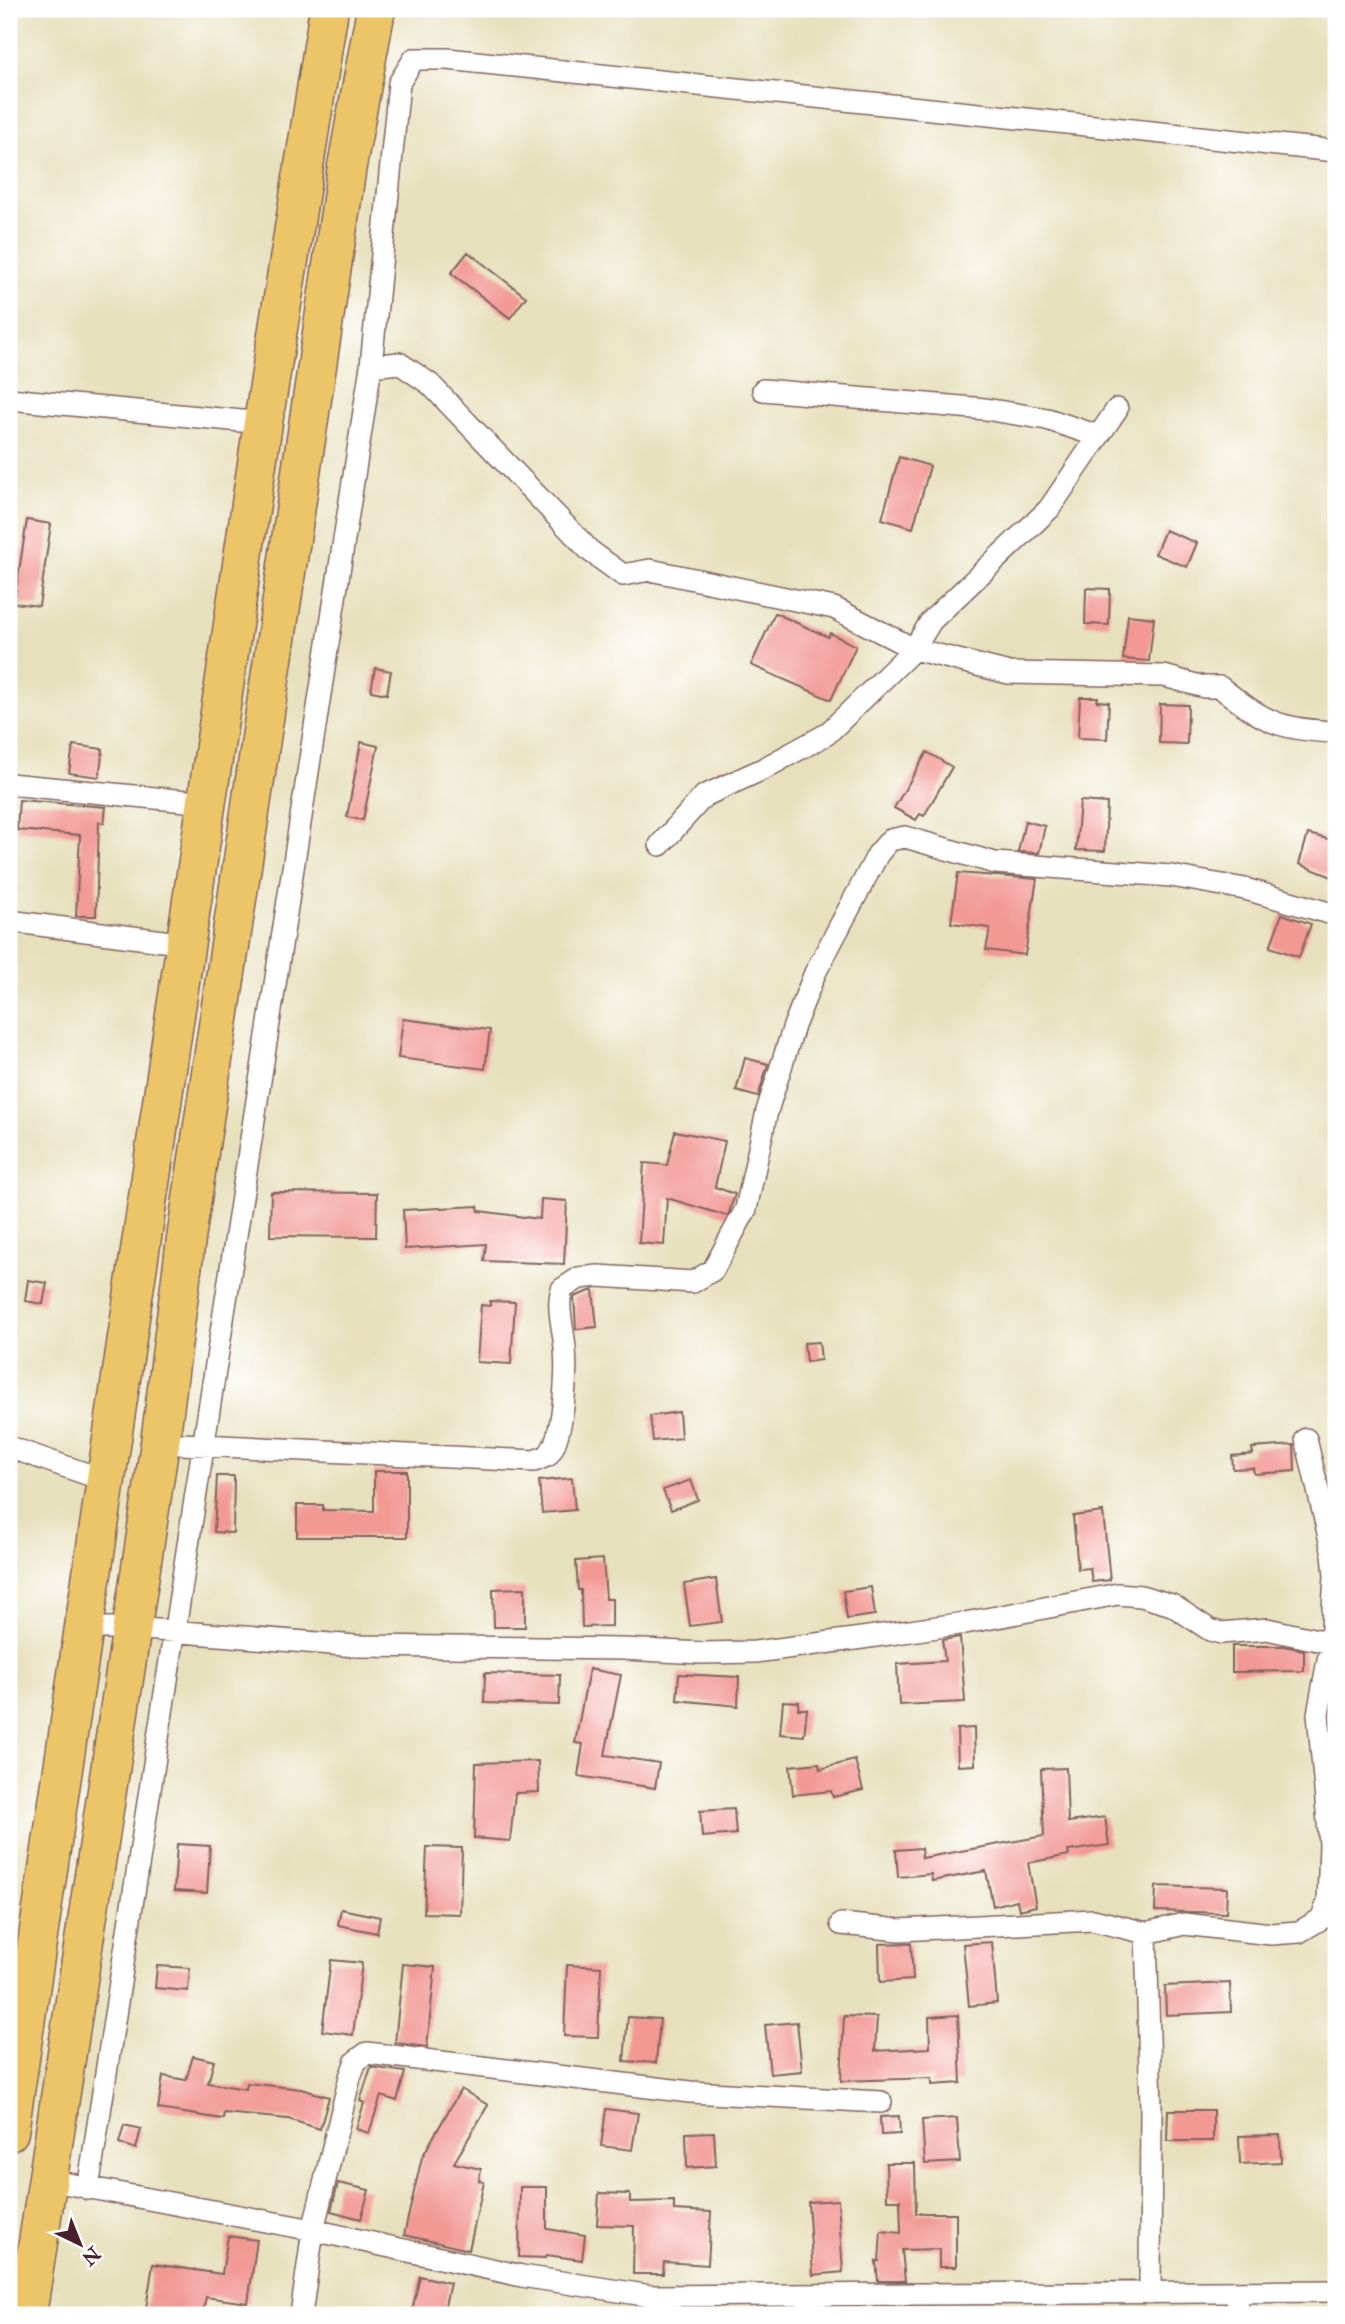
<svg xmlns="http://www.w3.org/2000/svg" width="1345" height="2324" font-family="'IM FELL Double Pica',serif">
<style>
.building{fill:#f29994}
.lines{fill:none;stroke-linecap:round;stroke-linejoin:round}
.street-casing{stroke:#81635e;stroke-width:24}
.highway-casing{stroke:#81635e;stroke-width:41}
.street{stroke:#fff;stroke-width:21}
.highway{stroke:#edc569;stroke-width:38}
</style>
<rect width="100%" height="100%" fill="#fff"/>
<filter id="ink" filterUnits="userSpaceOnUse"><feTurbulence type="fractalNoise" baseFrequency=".0143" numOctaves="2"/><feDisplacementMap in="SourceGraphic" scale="14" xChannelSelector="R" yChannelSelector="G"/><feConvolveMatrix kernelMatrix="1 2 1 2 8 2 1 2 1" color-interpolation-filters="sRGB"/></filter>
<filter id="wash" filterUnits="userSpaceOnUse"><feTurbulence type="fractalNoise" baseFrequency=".00686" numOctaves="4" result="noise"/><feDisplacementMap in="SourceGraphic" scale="28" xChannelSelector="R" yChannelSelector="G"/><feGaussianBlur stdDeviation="1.57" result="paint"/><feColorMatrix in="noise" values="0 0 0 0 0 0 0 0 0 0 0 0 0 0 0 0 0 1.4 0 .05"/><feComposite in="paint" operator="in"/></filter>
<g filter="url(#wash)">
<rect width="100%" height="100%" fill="#e7e0bc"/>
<g id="blocks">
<path class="building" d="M 468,252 L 526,297 L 510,318 L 451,273 Z
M 899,457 L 930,466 L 913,528 L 882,519 Z
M 27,520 L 51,524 L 39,606 L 14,603 Z
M 1165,530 L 1197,543 L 1187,567 L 1155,554 Z
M 1086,588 L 1110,589 L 1109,625 L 1085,624 Z
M 775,613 L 828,637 L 830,633 L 856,646 L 831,700 L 751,665 Z
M 1128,615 L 1154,618 L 1149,661 L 1123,659 Z
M 375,668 L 391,671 L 387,694 L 371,691 Z
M 1080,697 L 1098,697 L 1097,701 L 1109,702 L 1107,739 L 1078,738 Z
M 1160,704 L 1188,705 L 1187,744 L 1159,743 Z
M 361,742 L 378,746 L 363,820 L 347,817 Z
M 73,745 L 103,749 L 99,777 L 69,773 Z
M 927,752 L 952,767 L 924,816 L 920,814 L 916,820 L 894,808 Z
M 19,800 L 106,807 L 104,823 L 99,822 L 96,916 L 76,916 L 80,835 L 17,830 Z
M 1080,801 L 1107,803 L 1105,851 L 1076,850 Z
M 1025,821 L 1045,826 L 1039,853 L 1018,852 Z
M 1308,834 L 1336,841 L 1336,872 L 1332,877 L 1299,864 Z
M 958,873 L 1037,879 L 1025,955 L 986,950 L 990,928 L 951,923 Z
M 1282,914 L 1311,924 L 1299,957 L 1270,947 Z
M 403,1019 L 490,1030 L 485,1069 L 398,1058 Z
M 745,1058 L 768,1064 L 758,1097 L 736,1091 Z
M 675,1131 L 725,1141 L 715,1187 L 735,1194 L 729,1213 L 727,1216 L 667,1198 L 664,1245 L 639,1243 L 644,1163 L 667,1165 Z
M 271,1192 L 377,1193 L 376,1237 L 270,1236 Z
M 541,1199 L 567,1201 L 564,1264 L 484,1261 L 486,1244 L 405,1249 L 403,1210 L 478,1206 L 479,1211 L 540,1219 Z
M 28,1280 L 47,1283 L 43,1304 L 25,1301 Z
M 593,1290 L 597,1327 L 576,1329 L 574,1297 Z
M 490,1301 L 515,1302 L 511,1364 L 477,1362 L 481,1305 L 490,1306 Z
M 819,1342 L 821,1360 L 806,1362 L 804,1343 Z
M 679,1412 L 681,1438 L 653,1441 L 650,1416 Z
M 1294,1445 L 1295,1471 L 1254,1474 L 1253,1468 L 1233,1469 L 1232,1456 L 1253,1454 L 1252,1448 Z
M 374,1471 L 407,1471 L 407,1537 L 297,1537 L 297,1505 L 323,1505 L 323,1510 L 374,1511 Z
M 217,1476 L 234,1476 L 233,1533 L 214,1532 Z
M 572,1478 L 575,1510 L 542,1513 L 539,1481 Z
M 691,1480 L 698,1500 L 671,1510 L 663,1490 Z
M 1103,1512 L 1110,1580 L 1092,1582 L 1090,1568 L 1078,1569 L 1073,1516 Z
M 603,1559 L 606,1599 L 612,1599 L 612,1626 L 582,1627 L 581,1590 L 578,1590 L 576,1561 Z
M 716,1579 L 722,1622 L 690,1626 L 684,1584 Z
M 871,1587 L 875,1615 L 847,1619 L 843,1591 Z
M 525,1588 L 525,1627 L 494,1627 L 493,1589 Z
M 960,1637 L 965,1702 L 899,1705 L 897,1664 L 945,1661 L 942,1640 Z
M 1232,1646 L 1283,1646 L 1304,1650 L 1304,1671 L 1232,1672 Z
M 589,1669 L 621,1675 L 605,1755 L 659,1763 L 655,1788 L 578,1776 L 583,1744 L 575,1743 Z
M 485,1673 L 560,1675 L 559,1705 L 484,1703 Z
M 679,1674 L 739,1677 L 738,1706 L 677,1700 Z
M 783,1701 L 799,1702 L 798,1709 L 807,1709 L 804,1736 L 780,1734 Z
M 974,1728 L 975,1765 L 958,1766 L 957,1729 Z
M 855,1760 L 863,1790 L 833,1797 L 831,1791 L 793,1795 L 790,1766 L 819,1763 L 820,1769 Z
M 538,1761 L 539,1792 L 515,1793 L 510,1841 L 474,1838 L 476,1763 Z
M 1066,1768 L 1068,1822 L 1105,1817 L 1109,1845 L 1068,1851 L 1069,1855 L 1028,1863 L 1036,1906 L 1019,1910 L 1017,1900 L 993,1906 L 986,1871 L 932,1881 L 931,1874 L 898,1877 L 896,1850 L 921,1848 L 922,1858 L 1044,1836 L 1041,1769 Z
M 734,1809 L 736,1834 L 702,1837 L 700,1811 Z
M 177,1844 L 210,1846 L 207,1893 L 174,1891 Z
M 427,1847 L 462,1848 L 460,1914 L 424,1913 Z
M 1156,1886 L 1227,1888 L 1226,1913 L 1155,1911 Z
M 341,1909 L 380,1917 L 377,1933 L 338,1925 Z
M 992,1942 L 997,2003 L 969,2006 L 963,1944 Z
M 911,1943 L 913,1980 L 880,1982 L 879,1944 Z
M 331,1960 L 362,1963 L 353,2035 L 322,2031 Z
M 403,1964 L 435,1967 L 427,2047 L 395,2043 Z
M 567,1965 L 601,1967 L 598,2037 L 564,2036 Z
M 157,1966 L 190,1968 L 188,1991 L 155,1988 Z
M 1230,1983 L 1231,2012 L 1166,2015 L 1165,1986 Z
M 958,2015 L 961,2083 L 932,2085 L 932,2078 L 841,2081 L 844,2016 L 877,2017 L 875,2051 L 930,2048 L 929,2017 Z
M 628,2017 L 660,2019 L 656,2063 L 624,2061 Z
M 797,2022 L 802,2071 L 770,2074 L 765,2025 Z
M 193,2056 L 214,2061 L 208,2083 L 246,2089 L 247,2083 L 301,2089 L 329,2097 L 320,2129 L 288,2119 L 224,2113 L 223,2119 L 158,2109 L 163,2076 L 186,2080 Z
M 371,2067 L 405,2072 L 397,2101 L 381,2096 L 369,2133 L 356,2129 L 364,2103 L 360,2101 Z
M 461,2089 L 488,2105 L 454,2163 L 481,2169 L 479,2181 L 484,2182 L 469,2250 L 404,2235 L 422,2157 Z
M 606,2109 L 638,2113 L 632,2150 L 601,2146 Z
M 1168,2110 L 1213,2110 L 1213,2141 L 1167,2141 Z
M 899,2116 L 900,2134 L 881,2135 L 880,2117 Z
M 957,2118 L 960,2162 L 925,2164 L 922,2120 Z
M 124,2125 L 141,2129 L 136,2149 L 119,2143 Z
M 714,2132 L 716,2166 L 687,2168 L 686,2133 Z
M 1280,2135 L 1281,2162 L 1240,2164 L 1239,2136 Z
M 886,2163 L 915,2163 L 916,2213 L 956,2213 L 956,2267 L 939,2267 L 939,2249 L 902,2250 L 905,2281 L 878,2281 L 876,2261 L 879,2261 L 881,2231 L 901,2233 L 900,2200 L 887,2200 Z
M 338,2183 L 369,2190 L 361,2219 L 331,2211 Z
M 520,2187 L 547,2187 L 547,2229 L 585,2235 L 582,2260 L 547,2255 L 546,2258 L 519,2257 Z
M 599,2193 L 630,2194 L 630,2202 L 674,2201 L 674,2210 L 711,2212 L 708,2265 L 664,2262 L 663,2274 L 633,2274 L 634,2226 L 597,2225 Z
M 838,2200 L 843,2272 L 813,2275 L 808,2202 Z
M 228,2236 L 257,2240 L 248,2303 L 206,2297 L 202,2315 L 172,2315 L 146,2308 L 153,2264 L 222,2274 Z
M 420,2276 L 450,2283 L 443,2315 L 411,2315 Z"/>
</g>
</g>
<g filter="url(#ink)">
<use href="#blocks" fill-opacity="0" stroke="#81635e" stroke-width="2"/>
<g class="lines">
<defs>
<path id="street" d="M 371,366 L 399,363 L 430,384 L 590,551 L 623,575 L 650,570 L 834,608 L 914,649 L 1009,673 L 1164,676 L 1204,687 L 1220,687 C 1266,723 1278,729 1336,732
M 763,390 L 985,409 L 1047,419 L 1098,436
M 9,399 L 263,423
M 9,784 L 207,803
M 660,845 L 704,796 L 763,769 L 827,734 L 914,649 L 931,621 L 1049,509 L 1117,409
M 9,921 L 186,944
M 160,1443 L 534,1461 L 547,1456 C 564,1440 567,1372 565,1349 C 564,1330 556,1307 562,1289 L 579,1278 L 598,1276 L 693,1282 L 713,1270 L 746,1209 L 767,1111 L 794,1026 L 815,973 L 878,854 L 890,840 L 905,837 L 995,863 L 1171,876 L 1245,889 L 1336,915
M 9,1447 L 107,1481
M 85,1628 L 132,1628 L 356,1646 L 623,1649 L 702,1653 L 755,1652 L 862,1638 L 965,1623 L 1118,1594 L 1141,1596 L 1172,1605 L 1210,1630 L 1221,1633 L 1267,1629 L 1336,1644
M 841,1924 L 900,1930 L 1093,1920 L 1146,1933 L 1184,1924 L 1271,1934 L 1299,1932 L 1321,1919 L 1328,1902 L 1330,1844 L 1318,1714 L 1331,1644 L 1335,1575 L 1333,1554 L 1306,1439
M 1146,1933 L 1151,2107 L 1150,2293
M 48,2180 L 313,2230 L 522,2276 L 651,2296 L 1336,2291
M 88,2189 L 371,366 L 399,83 L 414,59 L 447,59 L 1336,151
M 1236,2293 L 1239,2315
M 301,2315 L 313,2230 L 350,2077 L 356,2061 L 367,2053 L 690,2092 L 881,2102"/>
<path id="highway" d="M 9,2132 L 263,423 L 329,9
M 27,2315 L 160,1443 L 186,1239 L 347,166 L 376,9"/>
</defs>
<use href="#street" class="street-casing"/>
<use href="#highway" class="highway-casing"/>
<use href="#street" class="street"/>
<use href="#highway" class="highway"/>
</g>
</g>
<rect width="1345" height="2324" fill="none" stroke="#fff" stroke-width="35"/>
<g transform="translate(80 2244) rotate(137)" stroke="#ffffff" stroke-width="5" paint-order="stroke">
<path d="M0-5L12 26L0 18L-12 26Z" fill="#4a1f2b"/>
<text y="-10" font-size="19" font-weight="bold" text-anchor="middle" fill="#4a1f2b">N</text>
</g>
</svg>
